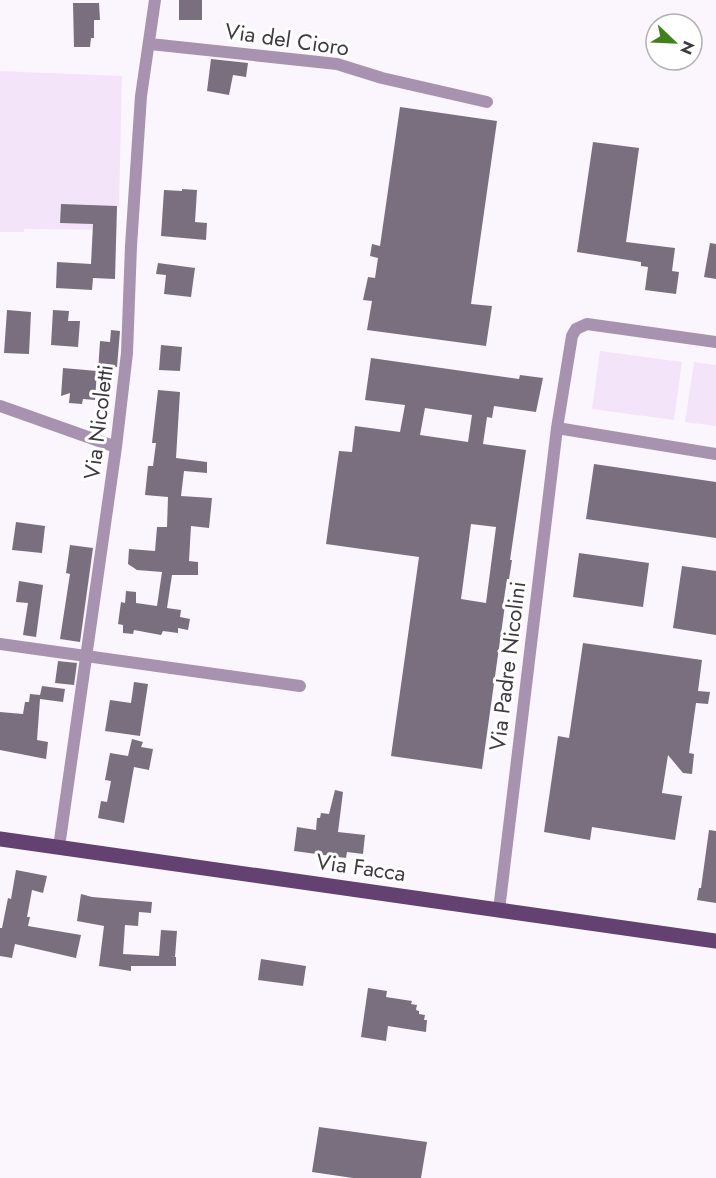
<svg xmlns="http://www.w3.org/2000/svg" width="716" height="1178" font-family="Jost,sans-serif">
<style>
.green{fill:#f4e4fa}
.building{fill:#7a6f7e;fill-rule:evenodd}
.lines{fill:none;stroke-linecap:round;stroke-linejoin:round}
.minor{stroke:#a793af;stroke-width:12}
.primary{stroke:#634170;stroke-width:15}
.labels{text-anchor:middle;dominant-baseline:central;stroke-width:6;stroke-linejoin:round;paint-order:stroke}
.street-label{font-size:22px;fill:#3f3a41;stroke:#fff}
</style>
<rect width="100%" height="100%" fill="#fbf6fd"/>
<path class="green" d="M 0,71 L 122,76 L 119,206 L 117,206 L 117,230 L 24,229 L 24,232 L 0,232 Z
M 600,351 L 682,362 L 674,420 L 592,409 Z
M 694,362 L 716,365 L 716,426 L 685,422 Z"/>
<path class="building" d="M 179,0 L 202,0 L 202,20 L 179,20 Z
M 73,3 L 99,3 L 100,20 L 94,20 L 94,38 L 91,38 L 90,47 L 74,47 Z
M 211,59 L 248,63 L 246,77 L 233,75 L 229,95 L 207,91 Z
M 400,107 L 497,121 L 471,304 L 492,306 L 486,346 L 367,330 L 372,301 L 363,300 L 368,277 L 375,278 L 378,258 L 370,256 L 372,244 L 380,246 Z
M 593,142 L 639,148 L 626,242 L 675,248 L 672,271 L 679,272 L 676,294 L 645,290 L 648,267 L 641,266 L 641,262 L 577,252 Z
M 182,189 L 197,190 L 195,222 L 207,223 L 206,240 L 161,236 L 164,190 L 182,191 Z
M 61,204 L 117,206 L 115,279 L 93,278 L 92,290 L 56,288 L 57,262 L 91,264 L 93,224 L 60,223 Z
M 710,243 L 716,244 L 716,279 L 704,277 Z
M 158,263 L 195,268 L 191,297 L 164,294 L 166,275 L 156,274 Z
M 7,310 L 31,312 L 29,354 L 4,353 Z
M 53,310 L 69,311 L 68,321 L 80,321 L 78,347 L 51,345 Z
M 111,330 L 120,331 L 117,367 L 110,367 L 110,373 L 98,372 L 100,341 L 110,342 Z
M 161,345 L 182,347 L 180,371 L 159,370 Z
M 371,358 L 519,379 L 520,375 L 543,378 L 536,412 L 494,406 L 492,418 L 487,417 L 483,444 L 526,450 L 510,560 L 512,560 L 509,579 L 507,579 L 503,605 L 505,605 L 482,769 L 391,756 L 419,557 L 326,544 L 339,451 L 352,452 L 355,426 L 400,432 L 405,405 L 365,400 ZM 425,408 L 472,415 L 468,442 L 420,435 ZM 471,524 L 496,527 L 486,603 L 461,599 Z
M 63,368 L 97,371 L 95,400 L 83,399 L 82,404 L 69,403 L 70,393 L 61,396 Z
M 158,390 L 180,392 L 176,458 L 207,462 L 207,473 L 184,471 L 181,496 L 212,498 L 209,528 L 191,526 L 189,561 L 198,562 L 198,575 L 172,575 L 167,608 L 181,610 L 180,617 L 190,619 L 188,630 L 178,628 L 178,633 L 163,631 L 161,635 L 134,630 L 133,634 L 123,633 L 123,625 L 118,624 L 121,602 L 125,603 L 126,591 L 136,592 L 136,603 L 157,606 L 162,572 L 137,570 L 128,564 L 129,549 L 155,551 L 157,527 L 167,527 L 168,497 L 145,495 L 148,466 L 153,466 L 156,443 L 152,443 Z
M 594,464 L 716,482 L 716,538 L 586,519 Z
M 16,522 L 45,526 L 42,553 L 12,550 Z
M 70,545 L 93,548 L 80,642 L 60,639 L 70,574 L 66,573 Z
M 579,553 L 649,563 L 643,607 L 573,597 Z
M 682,566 L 716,571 L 716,635 L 673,628 Z
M 19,581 L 43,585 L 36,637 L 23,635 L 28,603 L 16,602 Z
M 583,643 L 702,660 L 698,691 L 710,692 L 708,704 L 696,703 L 689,753 L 694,754 L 692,774 L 683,773 L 668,755 L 662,793 L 682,796 L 675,840 L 592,827 L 590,840 L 544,832 L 558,736 L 569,738 Z
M 58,661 L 77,663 L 74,685 L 55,683 Z
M 134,682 L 148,684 L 140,736 L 105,731 L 110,700 L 131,703 Z
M 42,686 L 65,689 L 63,702 L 40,699 L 37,740 L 48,742 L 46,759 L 0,750 L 0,712 L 23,714 L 25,702 L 29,702 L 30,694 L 40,695 Z
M 132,739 L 143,742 L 141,747 L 153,749 L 149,770 L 134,767 L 124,823 L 98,818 L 101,801 L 107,802 L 111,781 L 105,780 L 110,753 L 128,756 Z
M 335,790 L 343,792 L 338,832 L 365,835 L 363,854 L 347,852 L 346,858 L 294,851 L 297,827 L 316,830 L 317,818 L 320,818 L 321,813 L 329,814 Z
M 709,830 L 716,831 L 716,903 L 697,900 L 699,888 L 701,888 Z
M 16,870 L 47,876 L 43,893 L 32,890 L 27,917 L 30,917 L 28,926 L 81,935 L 76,958 L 15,944 L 12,958 L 0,956 L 0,928 L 2,928 L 8,898 L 11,899 Z
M 81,894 L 92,897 L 152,902 L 151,913 L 139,912 L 138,926 L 125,925 L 123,954 L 159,956 L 161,930 L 177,931 L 175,957 L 170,956 L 176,957 L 176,966 L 131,966 L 131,971 L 99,966 L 104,926 L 77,921 Z
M 261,959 L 306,966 L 303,986 L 258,980 Z
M 368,988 L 387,991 L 386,997 L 412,1001 L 411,1004 L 417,1005 L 416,1010 L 419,1011 L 419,1014 L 425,1015 L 424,1020 L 427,1020 L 426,1032 L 388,1026 L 386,1041 L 361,1037 Z
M 319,1127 L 427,1142 L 421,1178 L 353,1178 L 312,1172 Z"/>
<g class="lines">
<path class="minor" d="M 150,44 L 337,64 L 382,78 L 487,102
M 0,406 L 116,447
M 557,428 L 716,454
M 0,644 L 300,686
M 59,847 L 116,447 L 127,353 L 131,246 L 141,96 L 155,0
M 499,910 L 557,428 L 572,336 L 576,329 L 587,324 L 716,342"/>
<path class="primary" d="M 0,839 L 716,941"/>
</g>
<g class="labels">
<g class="street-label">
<text transform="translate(287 39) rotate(8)">Via del Cioro</text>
<text transform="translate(98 422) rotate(-83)">Via Nicoletti</text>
<text transform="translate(507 666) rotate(-83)">Via Padre Nicolini</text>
<text transform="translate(361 867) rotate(8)">Via Facca</text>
</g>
</g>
<g transform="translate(674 42) rotate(113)"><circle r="28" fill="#ffffff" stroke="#b2b0b3" stroke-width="1.5"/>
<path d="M0-4.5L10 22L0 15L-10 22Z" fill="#42801e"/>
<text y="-9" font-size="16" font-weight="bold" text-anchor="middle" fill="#3f3a41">N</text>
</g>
</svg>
